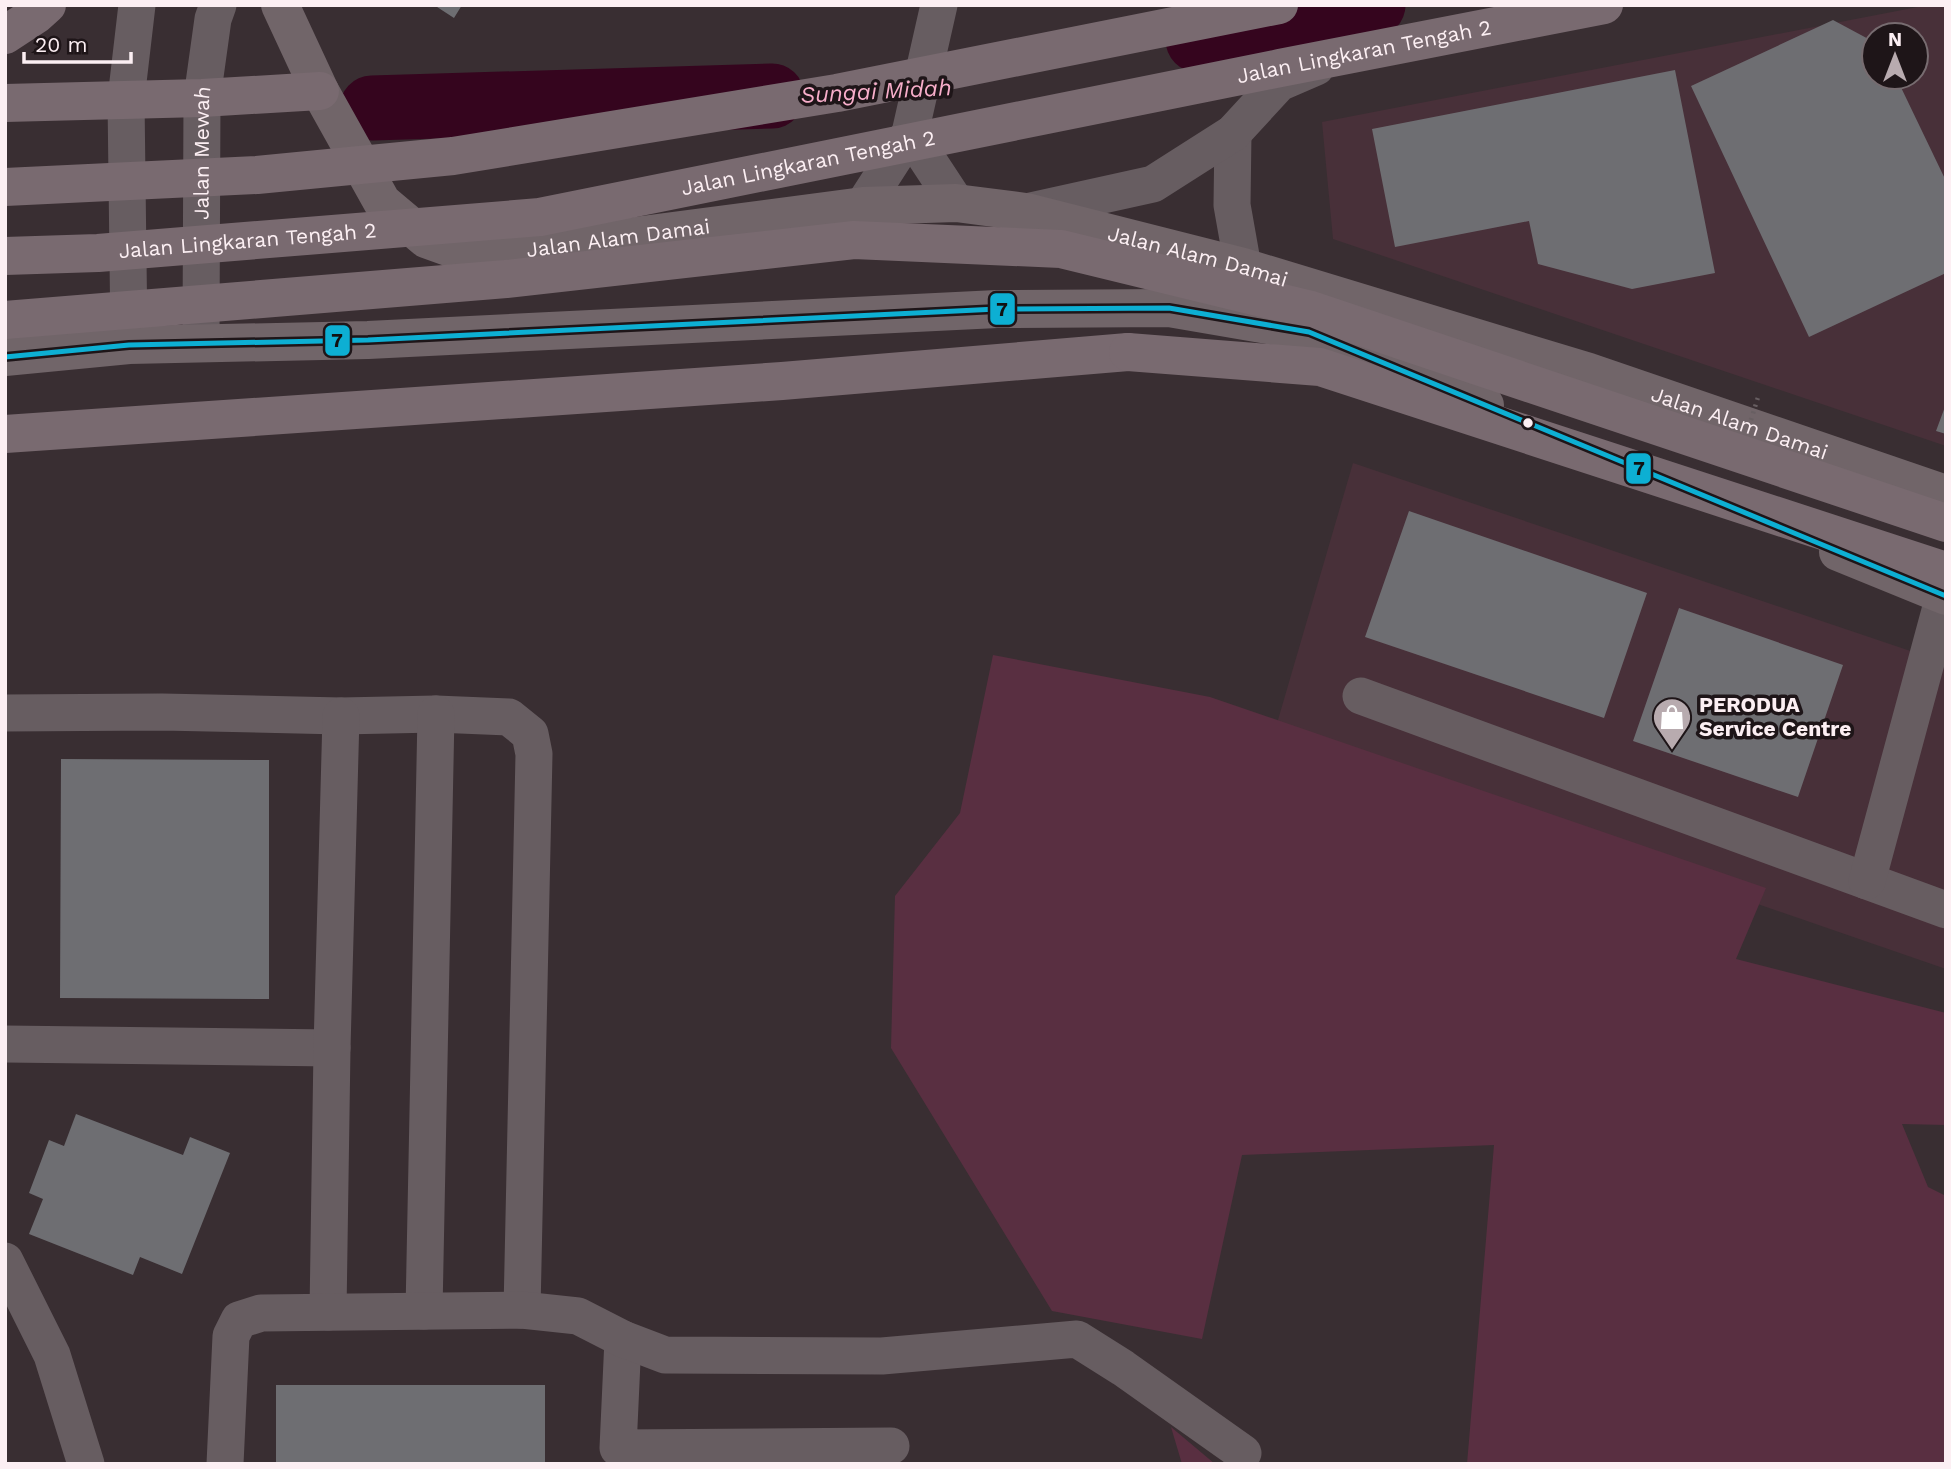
<svg xmlns="http://www.w3.org/2000/svg" width="1951" height="1469" viewBox="0 0 1951 1469" font-family="'Work Sans',sans-serif">
<style>
.built{fill:#483039;fill-rule:evenodd}
.green{fill:#592f41}
.lines{fill:none;stroke-linecap:round;stroke-linejoin:round}
.river{stroke:#35051e;stroke-width:65}
.building{fill:#6e6e72}
.minor{stroke:#675d61;stroke-width:37}
.major{stroke:#716569;stroke-width:38}
.highway{stroke:#796a70;stroke-width:38}
.path-bridge{stroke:#685f62;stroke-width:4.5;stroke-dasharray:2 5;stroke-linecap:butt}
.highway-bridge{stroke:#796a70;stroke-width:38}
.bus-1-casing{stroke:#1e1518;stroke-width:10}
.bus-1{stroke:#0dafd3;stroke-width:5}
.bus-dot{fill:#fceff3;stroke:#1e1518;stroke-width:2.5}
.labels{text-anchor:middle;stroke-width:7;stroke-linejoin:round;paint-order:stroke}
.street-label{font-size:21px;fill:#fceff3;stroke:#1e1518}
.poi-label{font-size:21px;font-weight:bold;fill:#fceff3;stroke:#1e1518;text-anchor:start}
.water-label{font-size:23px;font-style:italic;fill:#f8aeca;stroke:#1e1518}
.line-badge{stroke:#1e1518;stroke-width:2.5}
.pale-badge-label{font-size:19px;text-anchor:middle;font-weight:bold;fill:#111}
</style>
<rect width="100%" height="100%" fill="#392e32"/>
<path class="built" d="M1928 5H1946V446L1333 239 1322 122ZM1874 35H1916V77H1874Z
M1353 463 1946 663V969L1273 737Z"/>
<path class="green" d="M993 655 1210 697 1766 888 1736 959 1946 1013V1125L1902 1124 1928 1187 1946 1196V1464H1467L1494 1145 1242 1155 1202 1339 1052 1311 891 1048 895 896 960 813Z
M1171 1427 1215 1464H1182Z"/>
<g class="lines">
<path class="river" d="M1198 40 1373 5
M372 108 772 96"/>
</g>
<path class="building" d="M434 5H462L454 18Z
M1833 20 1874 42V77H1896L1946 181V273L1809 337 1691 86Z
M1675 70 1715 273 1632 289 1538 264 1529 221 1395 247 1372 129Z
M1946 404V434L1936 431Z
M1409 511 1647 593 1604 718 1365 637Z
M1679 608 1843 665 1798 797 1633 741Z
M61 759 269 760V999L60 998Z
M76 1114 183 1155 190 1137 230 1153 182 1274 140 1257 133 1275 29 1234 43 1199 29 1193 49 1140 64 1146Z
M276 1385H545V1464H276Z"/>
<g class="lines">
<g class="minor">
<path d="M910 133 956 203"/>
<path d="M1233 133 1232 205 1243 267"/>
<path d="M863 206 910 133 939 5"/>
<path d="M1026 212 1153 184 1233 133 1279 83 1316 67"/>
<path id="s1" d="M201 335 202 98 213 19 218 5"/>
<path d="M129 339 126 99 137 5"/>
<path d="M1361 696 1946 910"/>
<path d="M5 713 162 712 341 716 436 714 509 717 530 734 534 754 522 1310"/>
<path d="M1867 881 1944 596"/>
<path d="M5 1044 332 1048"/>
<path d="M5 1261 52 1355 86 1464"/>
<path d="M424 1311 436 714"/>
<path d="M328 1312 332 1048 341 716"/>
<path d="M623 1339 618 1448 891 1446"/>
<path d="M225 1464 231 1336 239 1320 261 1313 522 1310 578 1316 623 1339 665 1355 882 1356 1077 1339 1123 1368 1243 1453"/>
</g>
<g class="major">
<path id="s2" d="M280 5 320 91 382 202 426 239 476 257 863 206 956 203 1026 212 1243 267 1589 372 1946 494"/>
<path d="M5 357 129 345 368 340 997 309 1169 308 1309 332 1485 405"/>
<path d="M1838 552 1946 596"/>
</g>
<path class="highway" d="M5 35 37 14 47 5
M5 103 202 98 320 91
M5 434 782 381 1128 352"/>
<path class="path-bridge" d="M1751 420 1759 394"/>
<g class="highway-bridge">
<path d="M5 187 257 175 453 156 837 93 1279 5"/>
<path id="s3" d="M5 256 98 253 540 217 1280 68 1604 5"/>
<path d="M5 320 506 279 854 240 1061 249 1311 310 1946 523"/>
<path d="M1128 352 1320 367 1946 571"/>
</g>
<g class="bus-1-casing">
<path id="bus-1" d="M5 357 129 345 368 340 997 309 1169 308 1309 332 1946 596"/>
</g>
<use href="#bus-1" class="bus-1"/>
</g>
<defs>
<g id="shop-pin" transform="scale(2.0125)"><path d="M0 17L-7.5 6A9.5 9.5 0 1 1 7.5 6Z" fill="#b8abaf" stroke="#1e1518"/><path d="M-5-2.5h2.3a2.7 3.5 0 0 1 5.4 0H5L5.5 6h-11ZM-1.5-2.5h3a1.5 2.3 0 0 0-3 0Z" fill="#fff"/></g>
</defs>
<g fill-rule="evenodd">
<use href="#shop-pin" x="1672" y="717"/>
</g>
<circle class="bus-dot" cx="1528" cy="423" r="6"/>
<g class="labels">
<g class="street-label">
<text dy="7" stroke="none"><textPath href="#s3" startOffset="1377">Jalan Lingkaran Tengah 2</textPath></text>
<text dy="7" stroke="none"><textPath href="#s1" startOffset="182">Jalan Mewah</textPath></text>
<text dy="7" stroke="none"><textPath href="#s3" startOffset="810">Jalan Lingkaran Tengah 2</textPath></text>
<text dy="7" stroke="none"><textPath href="#s2" startOffset="476">Jalan Alam Damai</textPath></text>
<text dy="7" stroke="none"><textPath href="#s3" startOffset="243">Jalan Lingkaran Tengah 2</textPath></text>
<text dy="7" stroke="none"><textPath href="#s2" startOffset="1064">Jalan Alam Damai</textPath></text>
<text dy="7" stroke="none"><textPath href="#s2" startOffset="1631">Jalan Alam Damai</textPath></text>
</g>
<g class="poi-label">
<text x="1699" y="712">PERODUA<tspan x="1699" dy="24">Service Centre</tspan></text>
</g>
<g class="water-label">
<text transform="translate(876 91) rotate(-3)" y="8">Sungai Midah</text>
</g>
</g>
<g class="line-badge">
<rect x="989" y="292" width="27" height="34" rx="7" fill="#0dafd3"/>
<rect x="324" y="324" width="27" height="33" rx="7" fill="#0dafd3"/>
<rect x="1625" y="452" width="27" height="33" rx="7" fill="#0dafd3"/>
</g>
<g class="pale-badge-label">
<text x="1002" y="316">7</text>
<text x="337" y="347">7</text>
<text x="1639" y="475">7</text>
</g>
<rect width="1951" height="1469" fill="none" stroke="#fceff3" stroke-width="14"/>
<g transform="translate(1895 56)"><circle r="33" fill="#1e1518" stroke="#776c70" stroke-width="2"/>
<path d="M0-5L12 26L0 18L-12 26Z" fill="#b8abaf"/>
<text y="-10" font-size="19" font-weight="bold" text-anchor="middle" fill="#fceff3">N</text>
</g>
<path d="M24 52v10h107v-10" fill="none" stroke="#fceff3" stroke-width="3.5"/>
<text x="35" y="52" font-size="21" fill="#fceff3" stroke="#1e1518" stroke-width="5" paint-order="stroke">20 m</text>
</svg>
